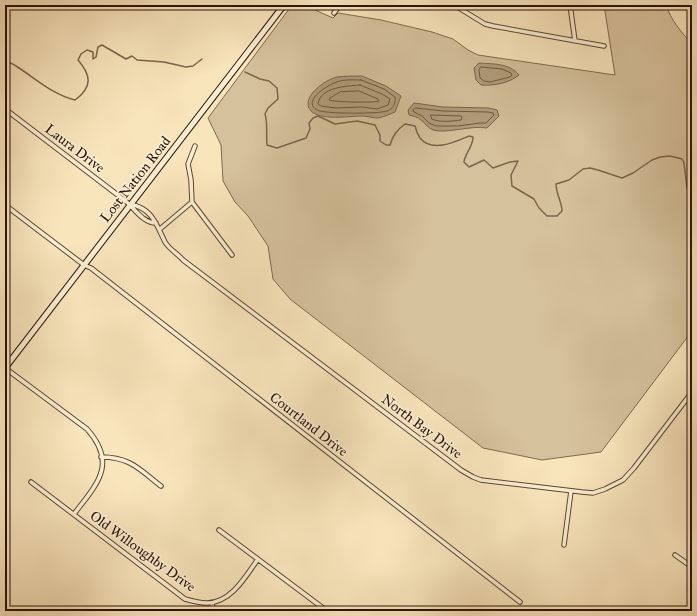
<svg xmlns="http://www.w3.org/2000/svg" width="697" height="616" viewBox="0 0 697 616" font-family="'IM FELL Great Primer',serif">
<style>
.green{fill:#d5c19c;stroke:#7e6a4e}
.water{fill:#b29d7c;stroke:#7b654b}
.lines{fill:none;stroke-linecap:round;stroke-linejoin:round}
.shore{stroke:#6d583e;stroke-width:1}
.stream{stroke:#7b654b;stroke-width:1.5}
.street-casing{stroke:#5c4730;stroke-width:5.5}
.secondary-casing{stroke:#281201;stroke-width:7}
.street{stroke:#fbeed3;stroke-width:3.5}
.secondary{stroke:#fbeed3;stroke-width:5}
.labels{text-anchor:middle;stroke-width:3.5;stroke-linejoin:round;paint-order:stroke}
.street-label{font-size:14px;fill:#281201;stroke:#fbeed3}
</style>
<rect width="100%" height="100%" fill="#f9e5bc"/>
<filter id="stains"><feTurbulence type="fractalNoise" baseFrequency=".005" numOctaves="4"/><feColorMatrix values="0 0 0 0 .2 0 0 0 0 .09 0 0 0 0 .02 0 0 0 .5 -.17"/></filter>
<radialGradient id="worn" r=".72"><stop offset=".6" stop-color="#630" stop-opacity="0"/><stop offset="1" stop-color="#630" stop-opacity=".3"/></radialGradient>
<path class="green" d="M292 5H304L333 18 338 13 381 20 432 32 453 39 468 50 478 55 615 75 604 5H666C671 20 681 32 692 44V331L601 452 542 460 483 448 290 299 273 279 268 246 248 216 235 202 223 181 221 145 208 118Z"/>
<path class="water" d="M479 63C493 64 509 63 519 75 509 83 494 86 481 85L476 80 474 68Z
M362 76 386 86 401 96 395 112C390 114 384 117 378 118 373 118 367 116 362 116 349 116 321 121 311 111 299 98 326 79 337 77 345 76 354 76 362 76Z
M414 103 443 107 489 108 497 110 499 116 487 128C472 125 446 134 433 130 428 128 425 123 421 120 418 117 413 116 409 115L408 110Z"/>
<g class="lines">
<path class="shore" d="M481 67 502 69 511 73 512 75 510 77 490 82 484 81 480 78 479 70Z
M361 80 384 89 395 97C396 103 393 109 387 111 380 114 323 114 317 110 301 101 329 84 337 82 344 79 354 80 361 80Z
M360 85 382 94 390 99 388 105 377 109 362 107 335 108 321 106 318 104C320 87 347 86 360 85Z
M359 91 378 99 379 101C375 103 333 102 329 100L330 98 340 92Z
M416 108 443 111 488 112 493 113 494 115 486 123H480L458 126H436L429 123 422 116 414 112 413 110Z
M431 115 461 116 462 118 461 120C452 121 440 123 432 119Z"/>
<path class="stream" d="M5 28 7 30 5 32
M5 61C9 63 13 63 16 66 35 78 53 95 75 100 93 87 91 75 78 60L81 54 87 50 93 52V59L96 57 98 47 102 45 126 59 132 56 137 60 164 62 186 67 193 66 202 59
M245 72 260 79 269 81 277 88 278 99 268 108 265 114C268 124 266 135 267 145L277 148 306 138 310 129 309 123 313 118 318 116 335 124 357 121 375 125 380 135V141L386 145H390C393 135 397 130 405 124L415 126C416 130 418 135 420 138 432 153 455 142 469 136L473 137C473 147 465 153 464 162L469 167 484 160 493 168 510 162 518 161 511 175 512 186 534 199 539 208 547 216H557L562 211C562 202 556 194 556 184L569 180 583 169 590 168 598 170 622 178 633 173 652 160 660 157 670 156 682 159 684 163 687 188 692 192"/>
<g class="street-casing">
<path id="street" d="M454 5 485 24 493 26 604 46
M570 5 575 41
M690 5 692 8
M334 13 340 5
M5 109 123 199C133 206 142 223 156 223
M195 146 188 164 191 180 192 202 232 255
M130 204C153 209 156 224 165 242 169 249 178 254 183 260L461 470 473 477 481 480 582 492 593 493 605 489 623 480 634 468 692 392
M5 205 84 265 91 268 520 602
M160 229 192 202
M5 368 87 429C118 464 97 484 74 514
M101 457C130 457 139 469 161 486
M31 482 185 599C192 601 200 603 207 603 231 603 246 576 258 559
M219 530 327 611
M564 545 571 491
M675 555 692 567
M212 603 213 611
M5 610 7 611"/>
</g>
<g class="secondary-casing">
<path id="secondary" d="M5 368 284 5"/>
</g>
<use href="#street" class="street"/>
<use href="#secondary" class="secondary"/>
</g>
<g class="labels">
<g class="street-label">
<text transform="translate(75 148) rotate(37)" y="5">Laura Drive</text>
<text transform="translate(135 179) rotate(-52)" y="5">Lost Nation Road</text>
<text transform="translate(309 424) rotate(38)" y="5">Courtland Drive</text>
<text transform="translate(422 426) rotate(37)" y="5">North Bay Drive</text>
<text transform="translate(143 551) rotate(36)" y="5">Old Willoughby Drive</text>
</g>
</g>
<rect width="697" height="616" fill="none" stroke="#f9e5bc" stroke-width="20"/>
<rect x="6" y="6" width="685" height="604" fill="none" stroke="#281201" stroke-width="2"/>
<rect x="10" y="10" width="677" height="596" fill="none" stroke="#281201"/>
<rect width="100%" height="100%" filter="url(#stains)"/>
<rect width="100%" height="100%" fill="url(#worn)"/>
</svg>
